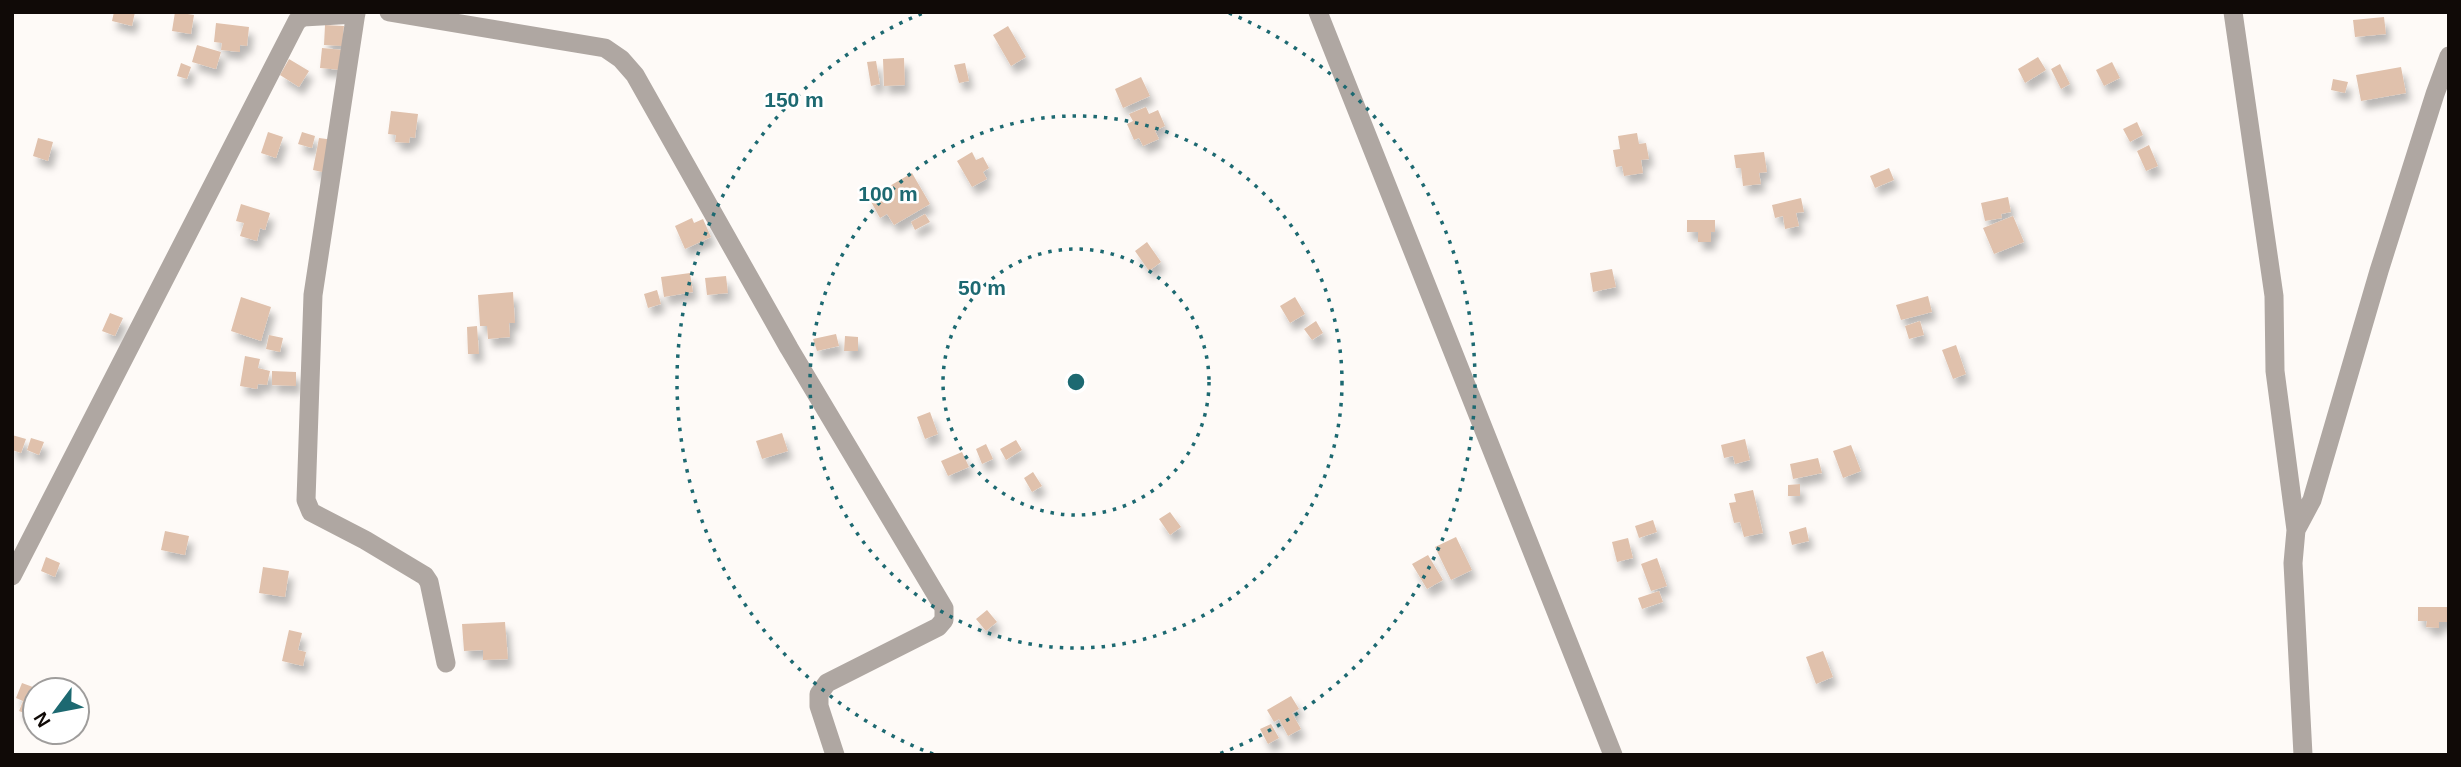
<svg xmlns="http://www.w3.org/2000/svg" width="2461" height="767" viewBox="0 0 2461 767" font-family="Helvetica,sans-serif">
<style>
.building{fill:#e0c1ac;filter:url(#shadow)}
.lines{fill:none;stroke-linecap:round;stroke-linejoin:round}
.street{stroke:#afa7a2;stroke-width:19}
.ring{fill:none;stroke:#1d6971;stroke-width:3.5;stroke-dasharray:3.5 7}
.centre{fill:#1d6971;stroke:#fff;stroke-width:3.5}
.ring-label{font-size:21px;text-anchor:middle;font-weight:bold;fill:#1d6971;stroke:#fff;stroke-width:5;stroke-linejoin:round;paint-order:stroke}
</style>
<defs>
<filter id="shadow"><feDropShadow dx="4.5" dy="8" stdDeviation="3.5" flood-color="#0004"/></filter>
</defs>
<rect width="100%" height="100%" fill="#fefaf7"/>
<path class="building" d="M114 12H135L132 26 112 21Z
M175 12 194 15 191 34 172 31Z
M2384 17 2386 34 2355 37 2353 20Z
M216 23 249 27 247 46 240 45V52L221 50 222 43 214 42Z
M325 25 344 26 342 46 324 45Z
M1008 26 1026 57 1011 66 993 35Z
M197 45 221 52 216 69 192 62Z
M322 48 344 50 342 70 320 68Z
M2038 57 2046 70 2025 83 2018 69Z
M904 58 905 85 884 86 883 59Z
M289 59 309 71 299 87 280 75Z
M876 61 880 84 871 86 867 62Z
M2112 62 2120 78 2104 86 2096 70Z
M181 63 191 67 187 79 177 76Z
M965 63 969 81 959 83 954 65Z
M2060 64 2070 84 2061 89 2051 69Z
M2401 67 2406 93 2361 101 2356 75Z
M1141 77 1150 96 1123 108 1115 89Z
M2333 79 2348 82 2345 93 2331 90Z
M1146 107 1149 114 1158 110 1165 126 1155 131 1159 139 1143 146 1139 138 1134 140 1127 124 1133 121 1129 114Z
M391 111 418 114 415 138 410 137 409 143 395 142 396 135 388 134Z
M2137 122 2143 135 2130 142 2123 129Z
M268 132 283 137 276 158 261 153Z
M302 132 315 136 312 148 298 144Z
M1637 133 1639 144 1646 143 1649 159 1641 160 1643 173 1624 176 1622 166 1616 167 1613 150 1620 149 1618 136Z
M38 138 53 142 48 161 33 156Z
M319 138 334 140 327 173 313 170Z
M2149 145 2158 166 2146 171 2137 151Z
M972 152 976 160 983 157 989 168 983 172 987 179 972 187 957 161Z
M1764 152 1767 172 1759 173 1761 184 1743 186 1741 168H1736L1734 155Z
M1889 168 1894 180 1875 188 1870 176Z
M912 173 930 204 894 225 887 214 880 218 869 198Z
M2008 197 2011 212 2001 214 2002 218 1985 221 1981 203Z
M1801 198 1804 212 1796 213 1799 226 1785 229 1783 216 1775 218 1772 205Z
M241 204 270 213 265 230 260 228 257 241 240 236 244 223 236 221Z
M925 214 930 222 915 230 911 222Z
M2013 216 2024 242 1994 254 1983 228Z
M692 218 694 223 703 219 711 237 685 249 675 226Z
M1687 220H1715V232H1711V242H1698V232H1687Z
M1147 242 1161 262 1149 271 1135 251Z
M1612 269 1616 287 1593 292 1590 273Z
M690 273 693 292 664 297 661 277Z
M726 276 728 293 707 295 705 278Z
M657 290 661 304 648 308 644 294Z
M513 292 515 323H509L510 337 488 339 487 326H480L478 295Z
M1928 296 1932 312 1901 320 1896 305Z
M241 297 271 307 261 341 231 331Z
M1295 297 1305 314 1290 323 1280 306Z
M110 313 123 318 115 336 102 331Z
M1316 321 1323 333 1312 340 1304 329Z
M1920 321 1924 335 1909 339 1905 326Z
M477 326 479 354H468L467 327Z
M836 334 839 346 817 351 813 339Z
M269 335 283 338 280 352 266 349Z
M845 336 858 337V351H844Z
M1956 345 1966 374 1953 379 1942 350Z
M245 356 260 359 258 368 270 371 267 385 258 384 257 389 240 386Z
M272 371 296 372V386L272 385Z
M930 412 938 434 925 439 917 417Z
M782 433 788 451 762 459 756 441Z
M12 435 26 439 21 453 12 450Z
M31 438 44 442 39 455 27 450Z
M1745 439 1750 460 1735 464 1733 456 1724 458 1721 445Z
M1016 440 1022 450 1006 460 1000 449Z
M986 444 993 459 982 464 976 449Z
M1851 445 1861 471 1843 478 1833 451Z
M962 452 969 467 948 476 941 461Z
M1818 458 1822 473 1793 479 1790 464Z
M1033 472 1042 486 1032 492 1024 478Z
M1800 484V496H1788V485Z
M1753 490 1763 533 1744 537 1740 522 1734 523 1729 503 1736 502 1734 494Z
M1170 512 1181 527 1170 535 1159 519Z
M1653 520 1657 532 1639 538 1635 526Z
M1806 527 1809 541 1792 545 1789 532Z
M165 531 189 536 185 555 161 550Z
M1456 537 1472 570 1451 580 1435 547Z
M1628 538 1633 558 1617 562 1612 542Z
M1428 555 1443 580 1427 589 1412 564Z
M46 557 60 563 55 577 41 571Z
M1657 558 1667 586 1651 591 1641 564Z
M263 567 289 571 285 597 259 593Z
M1659 591 1663 602 1642 609 1638 598Z
M2418 607H2448V622H2439V628L2426 627 2427 621H2418Z
M987 610 997 622 986 631 976 619Z
M505 622 508 659 483 660V650L464 651 462 624Z
M289 630 302 633 298 650 306 652 303 666 282 661Z
M1823 651 1833 677 1816 684 1806 657Z
M22 683 41 690H35L34 717 19 711 23 701 16 698Z
M1291 696 1299 709 1292 713 1301 729 1288 736 1279 719 1274 722 1267 710Z
M1271 724 1279 738 1268 744 1260 729Z"/>
<g class="lines">
<path class="street" d="M356 12 313 295 306 500 311 512 365 540 425 576 429 582 446 663
M389 12 605 48 621 59 635 75 789 348 944 608V620L938 627 827 683 819 694V706L835 755
M1318 12 1613 755
M2233 12 2274 296 2275 371 2296 530
M12 576 297 21 303 17 356 14
M2303 755 2293 563 2296 530 2312 500 2379 271 2435 94 2449 56"/>
</g>
<g class="ring">
<circle cx="1076" cy="382" r="133"/>
<circle cx="1076" cy="382" r="266"/>
<path d="M933 754A399 399 0 0 1 923 13M1229 13A399 399 0 0 1 1219 754"/>
</g>
<circle cx="1076" cy="382" r="10" class="centre"/>
<g class="ring-label">
<text x="794" y="107">150 m</text>
<text x="888" y="201">100 m</text>
<text x="982" y="295">50 m</text>
</g>
<rect width="2461" height="767" fill="none" stroke="#100a07" stroke-width="28"/>
<g transform="translate(56 711) rotate(238)"><circle r="33" fill="#ffffff" stroke="#9f9d9c" stroke-width="2"/>
<path d="M0-5L12 26L0 18L-12 26Z" fill="#1d6971"/>
<text y="-10" font-size="19" font-weight="bold" text-anchor="middle" fill="#100a07">N</text>
</g>
</svg>
